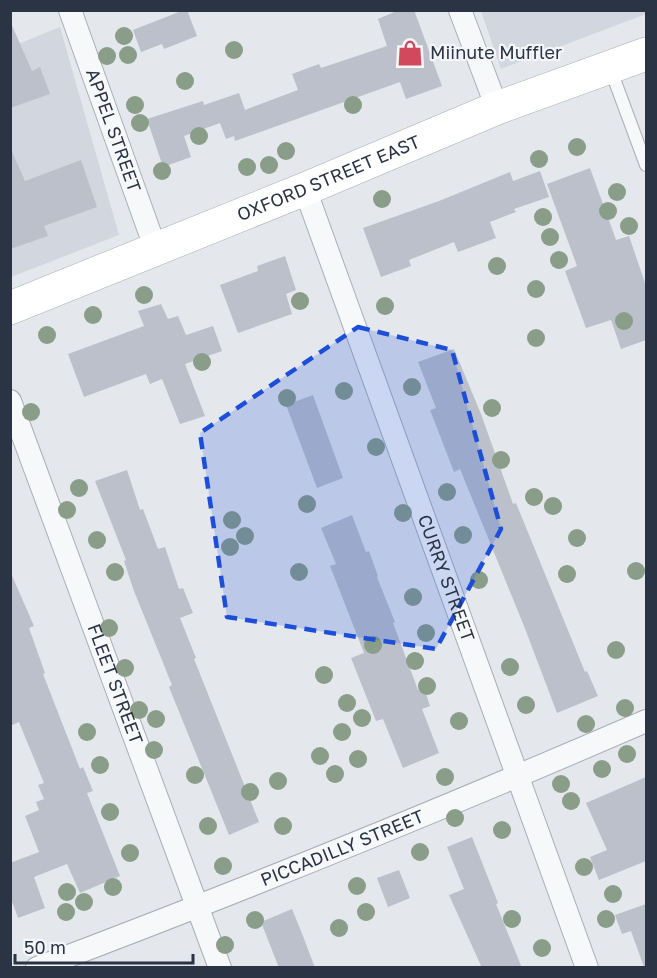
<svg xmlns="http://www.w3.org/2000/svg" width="657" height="978" viewBox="0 0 657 978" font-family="'Golos Text',sans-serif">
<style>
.built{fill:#d2d6de}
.building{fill:#bbc0ca}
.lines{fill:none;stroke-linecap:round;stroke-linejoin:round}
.service-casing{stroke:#a9aeb7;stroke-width:14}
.minor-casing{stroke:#a9aeb7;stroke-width:24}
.secondary-casing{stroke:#a9aeb7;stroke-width:34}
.service{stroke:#f7f8fa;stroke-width:12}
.minor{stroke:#f7f8fa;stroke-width:22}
.secondary{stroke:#fff;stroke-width:33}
.tree{fill:#899d89}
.marked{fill:#1d4ed8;fill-opacity:0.2;stroke:#1d4ed8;stroke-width:4.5;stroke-dasharray:12 8;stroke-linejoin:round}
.labels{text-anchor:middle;stroke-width:4.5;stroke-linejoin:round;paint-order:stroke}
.poi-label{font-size:18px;fill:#2b3445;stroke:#f4f6f9;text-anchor:start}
.street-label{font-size:18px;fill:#2b3445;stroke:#f4f6f9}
</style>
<rect width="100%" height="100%" fill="#e4e7ec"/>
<path class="built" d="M646 10V14L501 69 481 11Z
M60 27 119 235 11 277V47Z"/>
<path class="building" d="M184 10H187L197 36 164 49 162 44 141 52 133 30Z
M399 10H414L442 86 406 99 400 82 235 141 234 136 226 139 220 123 184 136 191 157 163 167 147 119 203 101 204 105 239 93 245 110 298 90 292 74 319 64 321 68 387 46 378 19Z
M10 21 32 71 40 67 50 94 10 108Z
M10 147 25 181 81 160 97 207 44 226 48 236 10 249Z
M590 168 616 240 629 236 646 286V340L621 349 611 320 586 328 565 271 577 266 547 184Z
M540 171 549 197 514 209 516 212 490 222 496 238 458 252 454 242 409 260 411 266 381 277 363 228 439 201 510 172 513 181Z
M285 256 296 290 286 294 292 314 238 333 220 285 258 271 257 266Z
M161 304 168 319 178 316 186 335 213 326 222 351 185 364 205 416 180 424 162 379 150 384 146 374 84 397 68 354 144 326 138 311Z
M454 349 481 414 513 504 516 503 585 672 587 671 598 696 557 713 524 626 460 469 454 472 430 410 436 408 418 362Z
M313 395 343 478 317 488 286 405Z
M127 470 140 510 143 509 158 549 165 547 179 589 183 588 193 613 180 618 196 658 194 659 259 822 229 835 169 687 172 685 134 591 124 561 126 560 95 481Z
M352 515 366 552 369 551 378 576 377 577 395 622 393 623 418 690 424 688 430 706 422 709 439 753 403 768 383 719 376 721 351 658 364 653 330 566 336 564 321 528Z
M10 571 34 626 29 628 45 673 43 674 80 769 83 767 93 791 87 793 120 876 80 893 67 864 34 877 45 908 18 918 10 896V863L39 852 25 816 39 810 36 802 44 799 38 785 44 783 19 722 10 726Z
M646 777V861L599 880 590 857 607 850 586 803Z
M472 837 498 903 496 904 522 968H482L449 895 464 889 447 847Z
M399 870 410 898 388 907 377 878Z
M646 904V967H644L631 931 622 934 615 915Z
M292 909 303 936 315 968H279L261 922Z"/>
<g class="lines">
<g class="service-casing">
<path id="service" d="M610 68 646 165"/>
</g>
<g class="minor-casing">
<g id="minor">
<path id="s1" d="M70 10 156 250"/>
<path d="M460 10 497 108"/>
<path id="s2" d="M305 189 587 968"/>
<path id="s3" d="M10 401 220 968"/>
<path id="s4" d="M37 968C242 891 445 808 646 721"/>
</g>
</g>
<g class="secondary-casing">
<g id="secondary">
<path id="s5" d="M10 308 305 189 497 108 646 54"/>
</g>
</g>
<use href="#service" class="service"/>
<use href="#minor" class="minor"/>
<use href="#secondary" class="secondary"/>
</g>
<g class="tree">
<circle cx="124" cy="36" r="9"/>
<circle cx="234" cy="50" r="9"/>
<circle cx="128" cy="55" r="9"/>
<circle cx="107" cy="56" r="9"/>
<circle cx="185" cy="81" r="9"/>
<circle cx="135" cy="105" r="9"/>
<circle cx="353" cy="105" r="9"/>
<circle cx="140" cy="123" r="9"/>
<circle cx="199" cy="136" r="9"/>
<circle cx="577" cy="147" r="9"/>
<circle cx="286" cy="151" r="9"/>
<circle cx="539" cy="159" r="9"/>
<circle cx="269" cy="165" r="9"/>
<circle cx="247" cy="167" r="9"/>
<circle cx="162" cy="171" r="9"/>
<circle cx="617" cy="192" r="9"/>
<circle cx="382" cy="199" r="9"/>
<circle cx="608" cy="211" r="9"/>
<circle cx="543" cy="217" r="9"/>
<circle cx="629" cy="226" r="9"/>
<circle cx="550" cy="237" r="9"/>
<circle cx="559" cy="260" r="9"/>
<circle cx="497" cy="266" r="9"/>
<circle cx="536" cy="289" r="9"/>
<circle cx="144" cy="295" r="9"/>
<circle cx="300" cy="301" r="9"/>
<circle cx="385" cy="306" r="9"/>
<circle cx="93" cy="315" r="9"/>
<circle cx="624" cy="321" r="9"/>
<circle cx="47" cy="335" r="9"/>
<circle cx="536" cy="338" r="9"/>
<circle cx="202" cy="362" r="9"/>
<circle cx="412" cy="387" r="9"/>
<circle cx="344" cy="391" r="9"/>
<circle cx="287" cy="398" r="9"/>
<circle cx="492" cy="408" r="9"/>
<circle cx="31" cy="412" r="9"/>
<circle cx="376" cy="447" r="9"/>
<circle cx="501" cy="460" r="9"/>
<circle cx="79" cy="488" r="9"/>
<circle cx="447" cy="492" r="9"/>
<circle cx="534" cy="497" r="9"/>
<circle cx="307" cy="504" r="9"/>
<circle cx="553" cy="506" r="9"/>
<circle cx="67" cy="510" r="9"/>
<circle cx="403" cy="513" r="9"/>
<circle cx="232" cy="520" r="9"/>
<circle cx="463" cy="535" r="9"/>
<circle cx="245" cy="536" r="9"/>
<circle cx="577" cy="538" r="9"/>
<circle cx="97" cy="540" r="9"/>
<circle cx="230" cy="547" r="9"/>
<circle cx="636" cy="571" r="9"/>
<circle cx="115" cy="572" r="9"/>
<circle cx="299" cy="572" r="9"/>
<circle cx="567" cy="574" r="9"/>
<circle cx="479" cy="580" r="9"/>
<circle cx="413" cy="597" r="9"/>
<circle cx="109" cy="628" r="9"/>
<circle cx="426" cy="633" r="9"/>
<circle cx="373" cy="645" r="9"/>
<circle cx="616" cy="650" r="9"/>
<circle cx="415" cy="661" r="9"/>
<circle cx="510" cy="667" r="9"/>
<circle cx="125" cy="668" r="9"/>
<circle cx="324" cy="675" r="9"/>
<circle cx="427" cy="686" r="9"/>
<circle cx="347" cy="703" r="9"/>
<circle cx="526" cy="705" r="9"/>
<circle cx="625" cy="708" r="9"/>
<circle cx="139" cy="710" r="9"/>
<circle cx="362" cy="718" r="9"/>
<circle cx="156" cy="719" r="9"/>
<circle cx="459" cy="721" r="9"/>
<circle cx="586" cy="724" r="9"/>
<circle cx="87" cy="732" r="9"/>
<circle cx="342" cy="732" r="9"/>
<circle cx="154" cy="750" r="9"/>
<circle cx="627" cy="754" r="9"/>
<circle cx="320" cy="756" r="9"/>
<circle cx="358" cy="759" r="9"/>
<circle cx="100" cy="765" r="9"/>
<circle cx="602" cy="769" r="9"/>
<circle cx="335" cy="774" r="9"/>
<circle cx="195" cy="775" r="9"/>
<circle cx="445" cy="777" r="9"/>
<circle cx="278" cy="781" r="9"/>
<circle cx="561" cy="784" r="9"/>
<circle cx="250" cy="792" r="9"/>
<circle cx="571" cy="801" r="9"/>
<circle cx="110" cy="812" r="9"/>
<circle cx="455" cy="818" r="9"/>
<circle cx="208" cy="826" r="9"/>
<circle cx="283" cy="826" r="9"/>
<circle cx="502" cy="830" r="9"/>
<circle cx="420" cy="852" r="9"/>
<circle cx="130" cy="853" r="9"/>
<circle cx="223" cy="866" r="9"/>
<circle cx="584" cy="867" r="9"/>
<circle cx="357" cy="886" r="9"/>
<circle cx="113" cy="887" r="9"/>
<circle cx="67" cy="892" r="9"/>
<circle cx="613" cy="894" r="9"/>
<circle cx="84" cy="902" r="9"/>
<circle cx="66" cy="912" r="9"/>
<circle cx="366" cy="912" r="9"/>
<circle cx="512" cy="919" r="9"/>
<circle cx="606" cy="919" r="9"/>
<circle cx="255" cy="920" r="9"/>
<circle cx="339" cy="928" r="9"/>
<circle cx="225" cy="945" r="9"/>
<circle cx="542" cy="948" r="9"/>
</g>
<path class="marked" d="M358 327 452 350 501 529 436 649 227 617 200 433Z"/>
<defs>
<g id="shop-bare" transform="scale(2.07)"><path d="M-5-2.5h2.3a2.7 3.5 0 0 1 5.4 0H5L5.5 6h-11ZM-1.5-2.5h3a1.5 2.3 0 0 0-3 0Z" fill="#d1495b" stroke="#f4f6f9" stroke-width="2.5" paint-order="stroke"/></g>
</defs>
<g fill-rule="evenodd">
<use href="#shop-bare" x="410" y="53"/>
</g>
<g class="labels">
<g class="poi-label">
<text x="430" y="59">Miinute Muffler</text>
</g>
<g class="street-label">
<text dy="6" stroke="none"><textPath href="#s1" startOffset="128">APPEL STREET</textPath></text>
<text dy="6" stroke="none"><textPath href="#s5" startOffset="344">OXFORD STREET EAST</textPath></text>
<text dy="6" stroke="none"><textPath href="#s2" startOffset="414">CURRY STREET</textPath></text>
<text dy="6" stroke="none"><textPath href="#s3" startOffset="302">FLEET STREET</textPath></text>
<text dy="6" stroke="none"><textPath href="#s4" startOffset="328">PICCADILLY STREET</textPath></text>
</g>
</g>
<rect width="657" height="978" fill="none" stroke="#2b3445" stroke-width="24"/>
<path d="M15 954v9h178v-9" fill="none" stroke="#2b3445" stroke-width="3"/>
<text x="24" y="954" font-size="18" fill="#2b3445" stroke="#f4f6f9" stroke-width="4.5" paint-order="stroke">50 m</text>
</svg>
